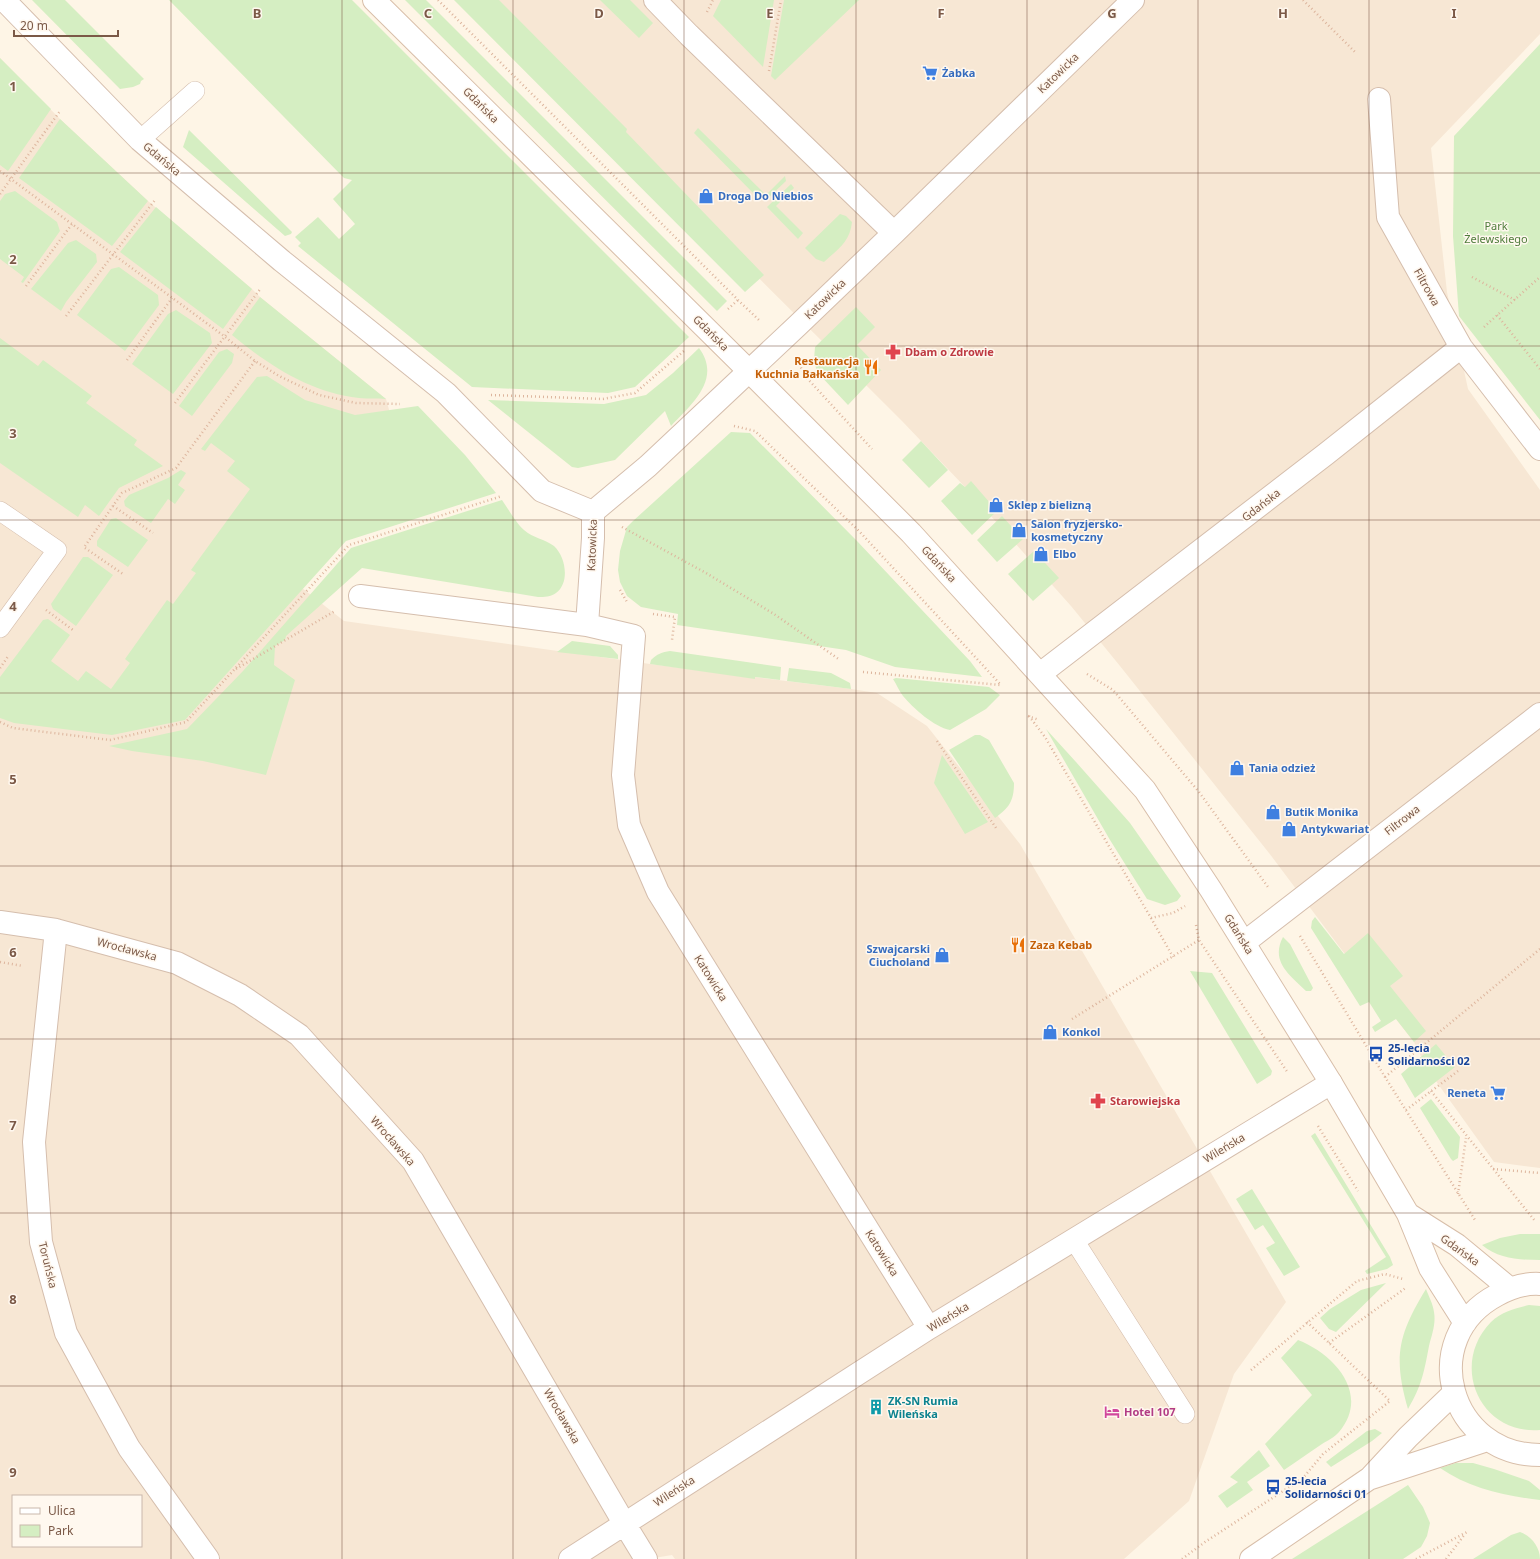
<svg xmlns="http://www.w3.org/2000/svg" width="1540" height="1559" viewBox="0 0 1540 1559" font-family="'Noto Sans',sans-serif">
<style>
.residential{fill:#f7e7d4;fill-rule:evenodd}
.green{fill:#d5eec2}
.lines{fill:none;stroke-linecap:round;stroke-linejoin:round}
.lane-casing{stroke:#d5bead;stroke-width:20}
.street-casing{stroke:#d5bead;stroke-width:24}
.secondary-casing{stroke:#d8bea9;stroke-width:24}
.path{stroke:#ddb59d;stroke-width:2.5;stroke-dasharray:1 3;stroke-linecap:butt}
.lane{stroke:#fff;stroke-width:19}
.street{stroke:#fff;stroke-width:22}
.secondary{stroke:#fff;stroke-width:22}
.grid{fill:none;stroke:#7b5947;stroke-width:1;stroke-opacity:0.55}
.labels{text-anchor:middle;stroke-width:3;stroke-linejoin:round;paint-order:stroke}
.shop-label{font-size:11px;font-weight:bold;fill:#366cbe;stroke:#fff8ef;text-anchor:start}
.street-label{font-size:11px;fill:#7b5947;stroke:#fff8ef}
.park-label{font-size:11px;fill:#4f7c3b;stroke:#fff8ef}
.health-label{font-size:11px;font-weight:bold;fill:#be3a42;stroke:#fff8ef;text-anchor:start}
.food-label{font-size:11px;font-weight:bold;fill:#c56008;stroke:#fff8ef;text-anchor:end}
.transit-label{font-size:11px;font-weight:bold;fill:#164399;stroke:#fff8ef;text-anchor:start}
.culture-label{font-size:11px;font-weight:bold;fill:#0d838f;stroke:#fff8ef;text-anchor:start}
.hotel-label{font-size:11px;font-weight:bold;fill:#b23c85;stroke:#fff8ef;text-anchor:start}
.grid-label{font-size:13px;text-anchor:middle;font-weight:bold;fill:#7b5947;stroke:#fff8ef;stroke-width:3;stroke-linejoin:round;paint-order:stroke}
</style>
<rect width="100%" height="100%" fill="#fef5e6"/>
<path class="residential" d="M480 0H1540V34L1431 148 1447 292 1468 389 1540 490V1168L1494 1162 1428 1070 1414 1042 1341 949 1269 853 1120 666 1071 606 965 487 902 421Z
M0 58 60 119 148 201 252 289 260 297 386 399 391 417 288 577 344 621 650 664 851 689 877 693 927 726 1020 844 1286 1302 1234 1374 1189 1501 1124 1559H675L672 1555 648 1559H0ZM13 1496H141V1546H13Z"/>
<path class="green" d="M32 0H65L144 79 141 81 140 84 133 87 120 89Z
M169 0H352L689 337 635 387 608 393 472 387 298 246 301 243 295 237 318 217 339 239 355 224 333 199 352 180 344 178Z
M405 0H426L727 301 717 311Z
M454 0H499L627 129 626 132 764 275 745 292Z
M600 0H630L653 23 639 38Z
M721 0H774L763 67 713 16Z
M784 0H859L775 80 771 76Z
M1540 44V420L1459 316 1453 236 1454 136Z
M0 58 51 109 8 171 0 165Z
M60 119 148 201 112 246 19 178Z
M698 128 766 195 785 176 786 181 767 199 758 198 694 133Z
M189 130 290 230 292 232 291 234 285 236 183 147Z
M791 184 794 188 776 206 803 233 798 239 767 207Z
M15 191 57 222 60 231 23 283 21 282 24 277 0 259V201L5 194Z
M156 207 252 289 223 329 120 252Z
M840 214 846 216 852 222C850 242 838 249 824 262L816 259 805 248Z
M76 240 96 254 97 262 66 302 61 311 31 289 68 243Z
M119 267 158 295 159 305 125 351 77 315 111 269Z
M260 297 386 399C377 398 368 399 359 398 311 393 268 365 232 335Z
M856 307 875 327 857 345 881 370 848 405 817 372 814 360 815 347Z
M176 310 210 333 212 343 173 394 132 364 168 314Z
M0 338 38 366 43 360 92 396 86 403 137 440 134 445 163 466 119 488 99 516 85 505 78 517 0 463Z
M699 348C722 379 692 404 671 426L665 411 615 460 578 468 572 467 488 400 604 404 646 395 673 373Z
M227 349 234 354 232 363 192 416 179 406 219 352Z
M267 376 305 400 355 415 418 406 465 455 496 493 346 541 185 720 112 735 14 723 0 718V677L43 620 48 619 70 635 51 661 78 681 86 671 111 689 130 663 125 659 167 600 173 604 196 573 191 570 250 489 227 471 235 461 211 443 205 451 201 449 257 377Z
M731 432 750 433 857 541 970 661 982 677 895 667 846 650 677 625 678 614 641 607 627 596 620 582 618 570 620 551 627 527 633 521Z
M921 441 948 470 929 488 902 460Z
M181 470 186 473 178 485 185 490 175 504 168 499 151 523 125 506 124 501 129 495 168 478Z
M971 481 997 511 972 535 941 501 960 483 965 487Z
M502 500C509 510 516 523 524 530 533 538 545 539 554 546 566 557 570 583 556 593 551 597 544 597 538 597L362 568 286 636 285 640 275 646 274 665 295 680 266 775 203 761 132 751 109 746 187 729 243 671 351 548Z
M1002 516 1023 539 997 562 977 540Z
M116 518 148 540 128 567 97 546V541L111 519Z
M1034 551 1059 578 1033 601 1008 574Z
M83 557H88L113 575 76 626 53 609 51 604Z
M572 641 610 646 618 655V659L557 652Z
M670 651 781 667 780 680 755 677V679L650 664 651 660C657 654 662 652 670 651Z
M789 668 831 673 850 683 851 689 787 681Z
M896 678 989 687 1000 695 986 709 950 730C934 727 913 708 903 696 899 691 897 685 893 679Z
M1046 729 1076 762 1130 823 1181 896 1177 901 1165 905 1147 899 1110 840Z
M975 735H980L989 740 1014 783C1014 801 1009 808 995 818L949 750Z
M942 755 988 822 965 834 934 783Z
M1315 917 1344 954 1368 933 1403 976 1390 986 1426 1031 1414 1042 1396 1019 1375 1032 1372 1027 1381 1021 1369 1002 1360 1006 1311 928 1312 921Z
M1283 937 1290 944 1311 984 1313 988 1311 991H1306C1290 975 1270 962 1283 937Z
M1190 971 1212 973 1272 1071 1271 1075 1257 1084Z
M1436 1044 1455 1067 1415 1098 1401 1074Z
M1431 1099 1460 1137 1458 1158 1453 1161 1451 1159 1420 1108Z
M1315 1133 1390 1257 1393 1265 1387 1269 1367 1274 1365 1271 1386 1257 1311 1136Z
M1252 1189 1300 1267 1284 1276 1266 1248 1275 1243 1263 1225 1255 1230 1236 1199Z
M1520 1234H1540V1260C1519 1260 1499 1259 1482 1245L1500 1238Z
M1386 1283 1336 1332 1329 1329 1320 1318 1330 1309 1361 1290Z
M1426 1289C1429 1297 1433 1304 1434 1312 1436 1324 1432 1334 1429 1346 1424 1372 1422 1385 1408 1409 1393 1357 1398 1335 1426 1289Z
M1529 1305 1540 1306V1430C1480 1435 1449 1365 1491 1322 1501 1312 1516 1308 1529 1305Z
M1298 1340C1334 1354 1371 1394 1339 1432 1335 1437 1327 1441 1322 1444 1309 1453 1297 1461 1284 1470L1265 1444 1312 1395 1281 1358Z
M1375 1429 1382 1433 1372 1441 1331 1467 1326 1462 1367 1431Z
M1259 1450 1270 1466 1247 1482 1253 1490 1227 1508 1218 1496 1238 1482 1230 1477Z
M1456 1463H1473L1494 1469 1529 1481 1540 1490V1500C1505 1496 1469 1488 1440 1468Z
M1408 1485 1423 1507 1430 1523 1427 1536 1421 1547 1403 1559H1292Z
M1520 1532C1531 1536 1540 1547 1540 1559H1473L1511 1535Z"/>
<g class="lines">
<g class="lane-casing">
<path id="lane" d="M140 140 195 91
M0 511 57 550 0 628
M1074 1240 1185 1414"/>
</g>
<g class="street-casing">
<path id="street" d="M4 0 140 140 282 261 446 393 542 491 593 512
M655 0 689 35 894 233
M1379 99 1388 217 1461 347 1540 449
M360 596 587 625 634 636 623 775 629 825 658 892 929 1328
M587 625 593 538V512L648 466 797 326 894 233 1133 0
M1040 674 1326 454 1461 347
M0 922 56 930 177 963 240 995 299 1035 413 1161 624 1523 646 1559
M56 930 34 1142 41 1242 66 1333 129 1448 208 1559
M1245 942 1540 714
M570 1559 929 1328 1331 1083"/>
</g>
<g class="secondary-casing">
<path id="secondary" d="M374 0 749 371 911 533 1145 790 1211 890 1331 1083 1408 1214 1430 1268 1465 1323
M1408 1214 1457 1245 1509 1288
M1540 1284C1525 1283 1510 1288 1497 1295 1416 1338 1449 1455 1540 1455
M1371 1478 1487 1440
M1251 1559 1370 1478 1408 1437 1454 1393"/>
</g>
<path class="path" d="M438 0 738 300 759 320
M1303 0 1356 53
M707 12 713 0
M769 71 781 0
M0 171 224 336 255 361 279 376 319 395 356 403 400 404
M0 194 60 111
M1472 277 1515 300
M26 286 72 224
M728 309 738 300
M1497 315 1540 369
M66 316 155 200
M1484 327 1540 277
M127 360 172 298
M799 364 806 377 872 449
M491 395 603 399 635 393 685 350
M175 403 261 288
M734 426 755 431 859 531 1001 685
M113 506 153 533
M622 527 706 573 774 614 840 660
M85 546 122 493 176 468 255 361
M85 548 123 574
M620 590 627 602
M46 610 73 630
M653 614 675 617 672 640
M0 668 9 655
M236 669 335 611
M863 672 1000 685
M1087 674 1113 690 1199 792 1268 887
M1028 716 1039 720
M1029 716 1045 737 1151 918 1173 913 1185 906
M0 722 13 728 110 740 186 722 349 545 502 496
M937 741 996 828
M1151 918 1173 957
M1196 925 1199 940 1288 1073
M1300 936 1385 1077 1475 1220
M0 962 23 966
M1072 1019 1199 940
M1385 1077 1540 949
M1431 1091 1535 1221
M1406 1110 1458 1071
M1318 1126 1358 1191
M1493 1169 1540 1173
M1458 1194 1466 1138
M1329 1343 1407 1287
M1251 1370 1357 1281 1385 1274 1403 1279
M1182 1559 1205 1542 1303 1478 1323 1454 1390 1401 1307 1322
M1416 1559 1467 1532
M1446 1559 1465 1534"/>
<use href="#lane" class="lane"/>
<use href="#street" class="street"/>
<use href="#secondary" class="secondary"/>
</g>
<path class="grid" d="M171 0V1559M342 0V1559M513 0V1559M684 0V1559M856 0V1559M1027 0V1559M1198 0V1559M1369 0V1559M0 173H1540M0 346H1540M0 520H1540M0 693H1540M0 866H1540M0 1039H1540M0 1213H1540M0 1386H1540"/>
<defs>
<g id="supermarket-bare" transform="scale(1.2)"><path d="M-6-5.5h2.5l.6 2H6L4.5 2H-2.5L-4.4-4H-6ZM-1.5 3.2a1.3 1.3 0 1 0 .1 0ZM3 3.2a1.3 1.3 0 1 0 .1 0Z" fill="#3f7fe0" stroke="#fff8ef" stroke-width="2.5" paint-order="stroke"/></g>
<g id="shop-bare" transform="scale(1.2)"><path d="M-5-2.5h2.3a2.7 3.5 0 0 1 5.4 0H5L5.5 6h-11ZM-1.5-2.5h3a1.5 2.3 0 0 0-3 0Z" fill="#3f7fe0" stroke="#fff8ef" stroke-width="2.5" paint-order="stroke"/></g>
<g id="pharmacy-bare" transform="scale(1.2)"><path d="M-2-6h4v4h4v4h-4v4h-4v-4h-4v-4h4Z" fill="#e0444e" stroke="#fff8ef" stroke-width="2.5" paint-order="stroke"/></g>
<g id="restaurant-bare" transform="scale(1.2)"><path d="M-5-6h1v4h1v-4h1v4h1v-4h1v5L-1.5 .5V6h-2V.5L-5-1ZM5-6V6H3V1.5H1.5Q1.5-4 5-6Z" fill="#e8710a" stroke="#fff8ef" stroke-width="2.5" paint-order="stroke"/></g>
<g id="bus-bare" transform="scale(1.2)"><path d="M-5-6H5V4H4V6H2V4H-2V6H-4V4H-5ZM-3.5-4V0h7V-4ZM-3.5 1.2v1.5H-2V1.2ZM2 1.2v1.5H3.5V1.2Z" fill="#1a4fb4" stroke="#fff8ef" stroke-width="2.5" paint-order="stroke"/></g>
<g id="building-bare" transform="scale(1.2)"><path d="M-4-6H4V6H1V3H-1V6H-4ZM-2.5-4.3h1.7v1.8h-1.7ZM.8-4.3h1.7v1.8H.8ZM-2.5-1h1.7V.8h-1.7ZM.8-1h1.7V.8H.8Z" fill="#0f9aa8" stroke="#fff8ef" stroke-width="2.5" paint-order="stroke"/></g>
<g id="hotel-bare" transform="scale(1.2)"><path d="M-6-4.5h1.5V1H6V5H4.5V3h-9V5H-6ZM-4 0a1.8 1.8 0 1 1 3.6 0ZM.5 0V-2.5h3Q6-2.5 6 0Z" fill="#d1479c" stroke="#fff8ef" stroke-width="2.5" paint-order="stroke"/></g>
</defs>
<g fill-rule="evenodd">
<use href="#supermarket-bare" x="930" y="73"/>
<use href="#shop-bare" x="706" y="196"/>
<use href="#pharmacy-bare" x="893" y="352"/>
<use href="#restaurant-bare" x="871" y="367"/>
<use href="#shop-bare" x="996" y="505"/>
<use href="#shop-bare" x="1019" y="530"/>
<use href="#shop-bare" x="1041" y="554"/>
<use href="#shop-bare" x="1237" y="768"/>
<use href="#shop-bare" x="1273" y="812"/>
<use href="#shop-bare" x="1289" y="829"/>
<use href="#restaurant-bare" x="1018" y="945"/>
<use href="#shop-bare" x="942" y="955"/>
<use href="#shop-bare" x="1050" y="1032"/>
<use href="#bus-bare" x="1376" y="1054"/>
<use href="#supermarket-bare" x="1498" y="1093"/>
<use href="#pharmacy-bare" x="1098" y="1101"/>
<use href="#building-bare" x="876" y="1407"/>
<use href="#hotel-bare" x="1112" y="1412"/>
<use href="#bus-bare" x="1273" y="1487"/>
</g>
<g class="labels">
<g class="shop-label">
<text x="942" y="77">Żabka</text>
<text x="718" y="200">Droga Do Niebios</text>
<text x="1008" y="509">Sklep z bielizną</text>
<text x="1031" y="528">Salon fryzjersko-<tspan x="1031" dy="13">kosmetyczny</tspan></text>
<text x="1053" y="558">Elbo</text>
<text x="1249" y="772">Tania odzież</text>
<text x="1285" y="816">Butik Monika</text>
<text x="1301" y="833">Antykwariat</text>
<text x="930" y="953" text-anchor="end">Szwajcarski<tspan x="930" dy="13">Ciucholand</tspan></text>
<text x="1062" y="1036">Konkol</text>
<text x="1486" y="1097" text-anchor="end">Reneta</text>
</g>
<g class="street-label">
<text transform="translate(1058 73) rotate(-44)" y="4">Katowicka</text>
<text transform="translate(481 105) rotate(45)" y="4">Gdańska</text>
<text transform="translate(162 159) rotate(40)" y="4">Gdańska</text>
<text transform="translate(1427 287) rotate(61)" y="4">Filtrowa</text>
<text transform="translate(825 299) rotate(-44)" y="4">Katowicka</text>
<text transform="translate(711 333) rotate(45)" y="4">Gdańska</text>
<text transform="translate(1261 505) rotate(-38)" y="4">Gdańska</text>
<text transform="translate(592 545) rotate(-88)" y="4">Katowicka</text>
<text transform="translate(939 564) rotate(47)" y="4">Gdańska</text>
<text transform="translate(1402 820) rotate(-38)" y="4">Filtrowa</text>
<text transform="translate(1239 934) rotate(58)" y="4">Gdańska</text>
<text transform="translate(127 949) rotate(15)" y="4">Wrocławska</text>
<text transform="translate(711 978) rotate(58)" y="4">Katowicka</text>
<text transform="translate(393 1141) rotate(49)" y="4">Wrocławska</text>
<text transform="translate(1224 1148) rotate(-31)" y="4">Wileńska</text>
<text transform="translate(1460 1250) rotate(36)" y="4">Gdańska</text>
<text transform="translate(882 1253) rotate(58)" y="4">Katowicka</text>
<text transform="translate(48 1265) rotate(76)" y="4">Toruńska</text>
<text transform="translate(948 1317) rotate(-31)" y="4">Wileńska</text>
<text transform="translate(562 1416) rotate(60)" y="4">Wrocławska</text>
<text transform="translate(674 1491) rotate(-33)" y="4">Wileńska</text>
</g>
<g class="park-label">
<text x="1496" y="230">Park<tspan x="1496" dy="13">Żelewskiego</tspan></text>
</g>
<g class="health-label">
<text x="905" y="356">Dbam o Zdrowie</text>
<text x="1110" y="1105">Starowiejska</text>
</g>
<g class="food-label">
<text x="859" y="365">Restauracja<tspan x="859" dy="13">Kuchnia Bałkańska</tspan></text>
<text x="1030" y="949" text-anchor="start">Zaza Kebab</text>
</g>
<g class="transit-label">
<text x="1388" y="1052">25-lecia<tspan x="1388" dy="13">Solidarności 02</tspan></text>
<text x="1285" y="1485">25-lecia<tspan x="1285" dy="13">Solidarności 01</tspan></text>
</g>
<g class="culture-label">
<text x="888" y="1405">ZK-SN Rumia<tspan x="888" dy="13">Wileńska</tspan></text>
</g>
<g class="hotel-label">
<text x="1124" y="1416">Hotel 107</text>
</g>
</g>
<g class="grid-label">
<text x="257" y="18">B</text>
<text x="428" y="18">C</text>
<text x="599" y="18">D</text>
<text x="770" y="18">E</text>
<text x="941" y="18">F</text>
<text x="1112" y="18">G</text>
<text x="1283" y="18">H</text>
<text x="1454" y="18">I</text>
<text x="13" y="91">1</text>
<text x="13" y="264">2</text>
<text x="13" y="438">3</text>
<text x="13" y="611">4</text>
<text x="13" y="784">5</text>
<text x="13" y="957">6</text>
<text x="13" y="1130">7</text>
<text x="13" y="1304">8</text>
<text x="13" y="1477">9</text>
</g>
<rect x="12" y="1495" width="130" height="52" fill="#fff8ef" stroke="#cab8ac"/>
<rect x="20" y="1508" width="20" height="6" fill="#ffffff" stroke="#cab8ac"/>
<text x="48" y="1515" font-size="12" fill="#7b5947">Ulica</text>
<rect x="20" y="1525" width="20" height="12" fill="#d5eec2" stroke="#cab8ac"/>
<text x="48" y="1535" font-size="12" fill="#7b5947">Park</text>
<path d="M14 30v6h104v-6" fill="none" stroke="#7b5947" stroke-width="2"/>
<text x="20" y="30" font-size="12" fill="#7b5947" stroke="#fff8ef" stroke-width="3" paint-order="stroke">20 m</text>
</svg>
